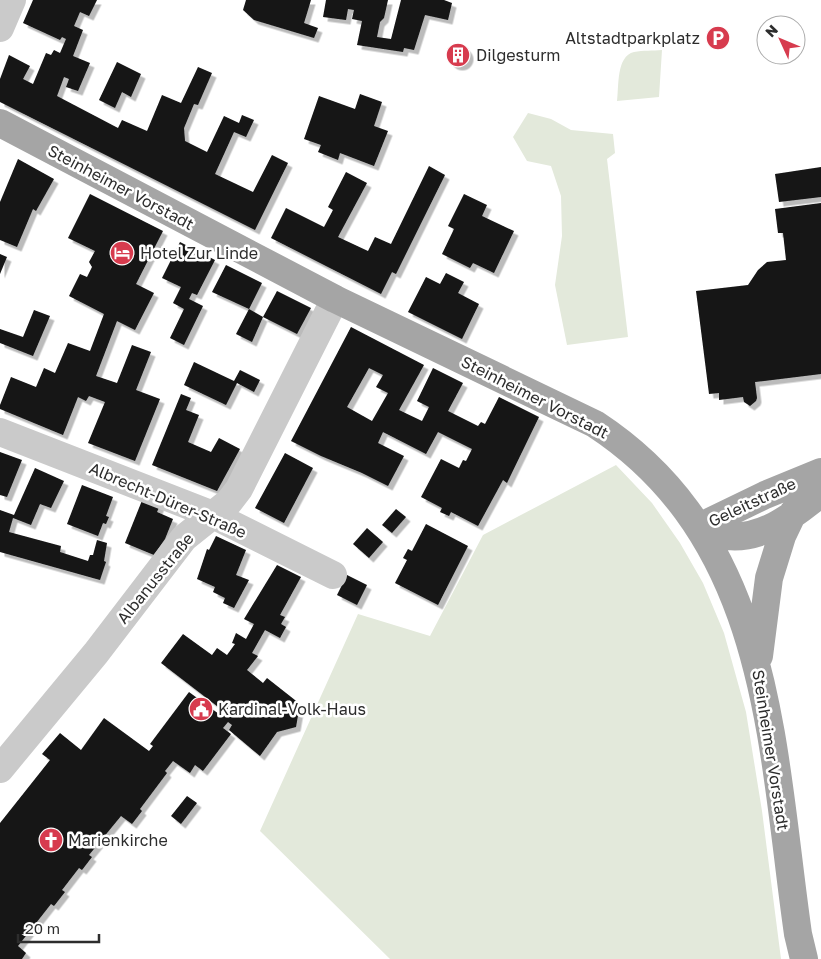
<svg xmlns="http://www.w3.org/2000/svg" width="821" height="959" viewBox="0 0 821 959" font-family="'Golos Text',sans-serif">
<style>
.green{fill:#e3e9db}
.building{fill:#141414;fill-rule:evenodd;filter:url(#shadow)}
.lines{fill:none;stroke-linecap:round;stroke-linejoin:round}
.minor{stroke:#cacaca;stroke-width:28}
.major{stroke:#a5a5a5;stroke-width:28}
.labels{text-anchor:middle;stroke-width:5;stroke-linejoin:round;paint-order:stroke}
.poi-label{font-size:16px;fill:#2d2d2d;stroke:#fff;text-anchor:start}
.street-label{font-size:16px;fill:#2d2d2d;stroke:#fff}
</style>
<defs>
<filter id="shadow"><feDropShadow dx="4.5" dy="4.5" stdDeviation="0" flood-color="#0004"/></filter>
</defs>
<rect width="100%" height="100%" fill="#fff"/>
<path class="green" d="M662 50 659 97 617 101C619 87 616 56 634 52 643 50 653 51 662 50Z
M528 113 551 119 571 130 613 134 615 153 607 159 628 337 567 345 555 285 562 236 561 196 551 166 527 161 513 137Z
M616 465 652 503 680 543 703 583 724 633 746 712 762 811 781 959H390L260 831 358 614 430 636 483 535Z"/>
<path class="building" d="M33 0H97L89 16 80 12 74 26 83 30 73 56 90 63 78 91 66 87 69 79 64 77 57 96 118 128 122 120 147 131 162 95 181 103 198 67 212 73 198 105 194 104 184 128 185 141 207 152 224 116 239 123 242 115 254 120 246 137 234 132 215 174 253 192 272 155 288 163 255 230 0 102V79L9 55 30 66 23 79 33 84 46 53 51 55 54 50 60 53 66 39 62 37 60 40 23 23Z
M246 0H311L304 23 318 28 314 38 254 20 243 10Z
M326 0H388L384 18 380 22 377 37 391 39 401 0H444L452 3 448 20 425 15 414 50 404 48 403 52 357 45 362 21 352 19 354 10 348 9 346 20 323 17Z
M447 55a11 11 0 1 1 22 0a11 11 0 1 1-22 0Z
M117 62 141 74 131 97 122 92 115 108 99 100Z
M360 94 382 102 374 126 388 131 374 166 340 153 338 160 318 152 321 145 304 139 319 96 355 109Z
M18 159 54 179 36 211 33 209 17 247 0 240V202Z
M429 166 445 175 396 274 392 272 381 294 271 238 286 208 324 227 333 210 328 207 346 172 367 183 338 237 368 251 375 237 391 244Z
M821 167V197L779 202 775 174Z
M90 194 163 231 136 284 154 293 135 330 117 321 96 376 117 383 132 345 151 352 136 390 160 399 135 461 88 443 105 402 89 396 86 401 78 397 63 435 0 409V405L11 377 36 387 44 368 55 373 68 343 90 351 104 314 69 296 80 274 87 277 92 267 89 262 95 251 68 238Z
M464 194 487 205 482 216 514 231 494 273 473 263 470 268 442 254 454 229 448 226Z
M821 203V374L755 382 757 398 756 401 750 406 744 402 743 397 719 400V393L709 394 696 291 748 285 758 270 767 262 786 260 783 233H778L775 209Z
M180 242 215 260 197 295 192 293 189 299 203 306 184 345 170 338 184 309 173 303 181 287 162 278Z
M0 254 7 257 0 274Z
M226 265 262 283 249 309 263 317 277 291 311 308 297 334 263 317 252 342 236 334 249 309 212 292Z
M446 273 464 282 458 293 479 304 462 339 408 312 426 277 440 284Z
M34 310 50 316 33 356 0 343V329L23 337Z
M351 327 424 365 399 410 422 421 429 407 417 401 433 368 463 383 448 411 478 426 481 422 485 424 499 397 539 417 507 483 503 480 478 526 451 512 449 516 440 512 442 508 421 497 441 459 459 468 463 460 466 461 472 449 438 432 426 454 383 432 378 443 404 456 388 486 362 473 321 456 291 441ZM369 368 383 375 376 387 388 393 372 421 347 407Z
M194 362 234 381 240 370 260 380 254 392 237 383 226 405 184 385Z
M181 394 191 398 186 410 199 415 188 442 211 452 219 438 240 449 217 491 152 465Z
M0 452 22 460 7 497 0 495Z
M285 453 313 468 284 523 255 508Z
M35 468 64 481 51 508 40 504 31 525 13 518 9 532 61 546 60 552 88 561 90 555H93L97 540 107 543 104 561 106 562 100 580 0 552V510L14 515Z
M82 485 113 497 106 516 109 517 106 524 103 523 98 536 67 524Z
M143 498 160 505 157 512 173 519 165 539 154 555 125 543Z
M396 509 406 517 392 533 382 525Z
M426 524 468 546 438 605 395 583 407 560 403 558 408 549 412 551Z
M367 528 383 542 369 558 353 544Z
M216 536 246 550 236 575 249 580 234 608 223 603 225 598 213 592 215 587 197 579 207 549 209 550Z
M277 565 301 577 280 615 285 617 281 624 286 627 280 638 265 630 252 653 258 656 247 670 263 683 267 678 300 704 296 727 277 732 260 756 229 730 232 725 228 722 223 728 231 734 203 771 195 765 190 773 173 761 165 771 167 773 140 809 142 811 132 824 121 816 89 855 92 857 82 870 79 868 62 890 65 892 54 906 51 904 18 946 26 953 22 959H0V823L50 760 42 754 60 733 81 750 104 718 149 751 153 746 150 744 189 692 223 717 226 713 161 663 183 634 212 655 217 648 227 655 235 644 232 643 236 633 246 639 254 624 244 619Z
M347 575 367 585 357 605 337 595Z
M187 796 197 803 181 824 171 816Z"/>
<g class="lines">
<path class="minor" d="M0 28 12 0
M0 432 213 515 333 575
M0 769 96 653 184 538 229 502 239 489 335 299"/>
<path class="major" d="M0 123 335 299 595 424C772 540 771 746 798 934L804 959
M699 527C706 530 713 534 721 535 759 543 793 516 821 493
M699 527 765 495 821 472
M759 656 769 578 782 536 793 513"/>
</g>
<defs>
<g id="parking-disc" transform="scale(1.25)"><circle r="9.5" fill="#d73b4e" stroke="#fff"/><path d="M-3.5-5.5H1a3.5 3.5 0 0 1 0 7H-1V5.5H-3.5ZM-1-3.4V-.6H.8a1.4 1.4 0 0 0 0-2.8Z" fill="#fff"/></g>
<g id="building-disc" transform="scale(1.25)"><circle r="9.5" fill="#d73b4e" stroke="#fff"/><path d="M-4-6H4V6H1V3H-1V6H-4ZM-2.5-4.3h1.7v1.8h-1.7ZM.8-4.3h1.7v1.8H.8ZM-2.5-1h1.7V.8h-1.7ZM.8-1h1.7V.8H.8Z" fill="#fff"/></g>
<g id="hotel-disc" transform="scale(1.25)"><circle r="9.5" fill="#d73b4e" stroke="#fff"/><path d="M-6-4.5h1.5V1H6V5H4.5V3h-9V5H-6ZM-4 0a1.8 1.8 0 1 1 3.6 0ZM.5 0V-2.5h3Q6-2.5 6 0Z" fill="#fff"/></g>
<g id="civic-disc" transform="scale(1.25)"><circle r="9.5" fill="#d73b4e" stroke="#fff"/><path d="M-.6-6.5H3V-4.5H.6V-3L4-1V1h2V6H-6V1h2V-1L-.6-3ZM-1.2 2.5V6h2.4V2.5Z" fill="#fff"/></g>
<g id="church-disc" transform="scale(1.25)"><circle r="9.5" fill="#d73b4e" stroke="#fff"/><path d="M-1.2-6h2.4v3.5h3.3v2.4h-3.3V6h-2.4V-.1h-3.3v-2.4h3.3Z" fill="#fff"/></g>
</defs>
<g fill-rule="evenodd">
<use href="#parking-disc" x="718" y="38"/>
<use href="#building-disc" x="458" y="55"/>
<use href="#hotel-disc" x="122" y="253"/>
<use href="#civic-disc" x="201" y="709"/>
<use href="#church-disc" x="51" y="840"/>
</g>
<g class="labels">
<g class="poi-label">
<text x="700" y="44" text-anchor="end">Altstadtparkplatz</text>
<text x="476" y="61">Dilgesturm</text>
<text x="140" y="259">Hotel Zur Linde</text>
<text x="218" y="715">Kardinal-Volk-Haus</text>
<text x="68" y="846">Marienkirche</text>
</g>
<g class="street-label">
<text transform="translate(121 187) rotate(28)" y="6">Steinheimer Vorstadt</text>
<text transform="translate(535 397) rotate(27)" y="6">Steinheimer Vorstadt</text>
<text transform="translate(168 500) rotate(23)" y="6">Albrecht-Dürer-Straße</text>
<text transform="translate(752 502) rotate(-25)" y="6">Geleitstraße</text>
<text transform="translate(155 578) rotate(-51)" y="6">Albanusstraße</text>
<text transform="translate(771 750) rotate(81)" y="6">Steinheimer Vorstadt</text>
</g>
</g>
<g transform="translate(781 40) rotate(314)"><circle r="24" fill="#ffffff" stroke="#ababab"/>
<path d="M0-4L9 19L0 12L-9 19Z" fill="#d73b4e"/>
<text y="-8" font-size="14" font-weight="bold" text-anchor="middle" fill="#2d2d2d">N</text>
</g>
<path d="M18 934v8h81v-8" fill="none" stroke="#2d2d2d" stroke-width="2.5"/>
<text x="25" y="934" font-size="15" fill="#2d2d2d" stroke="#ffffff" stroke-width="4" paint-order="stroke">20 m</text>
</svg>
